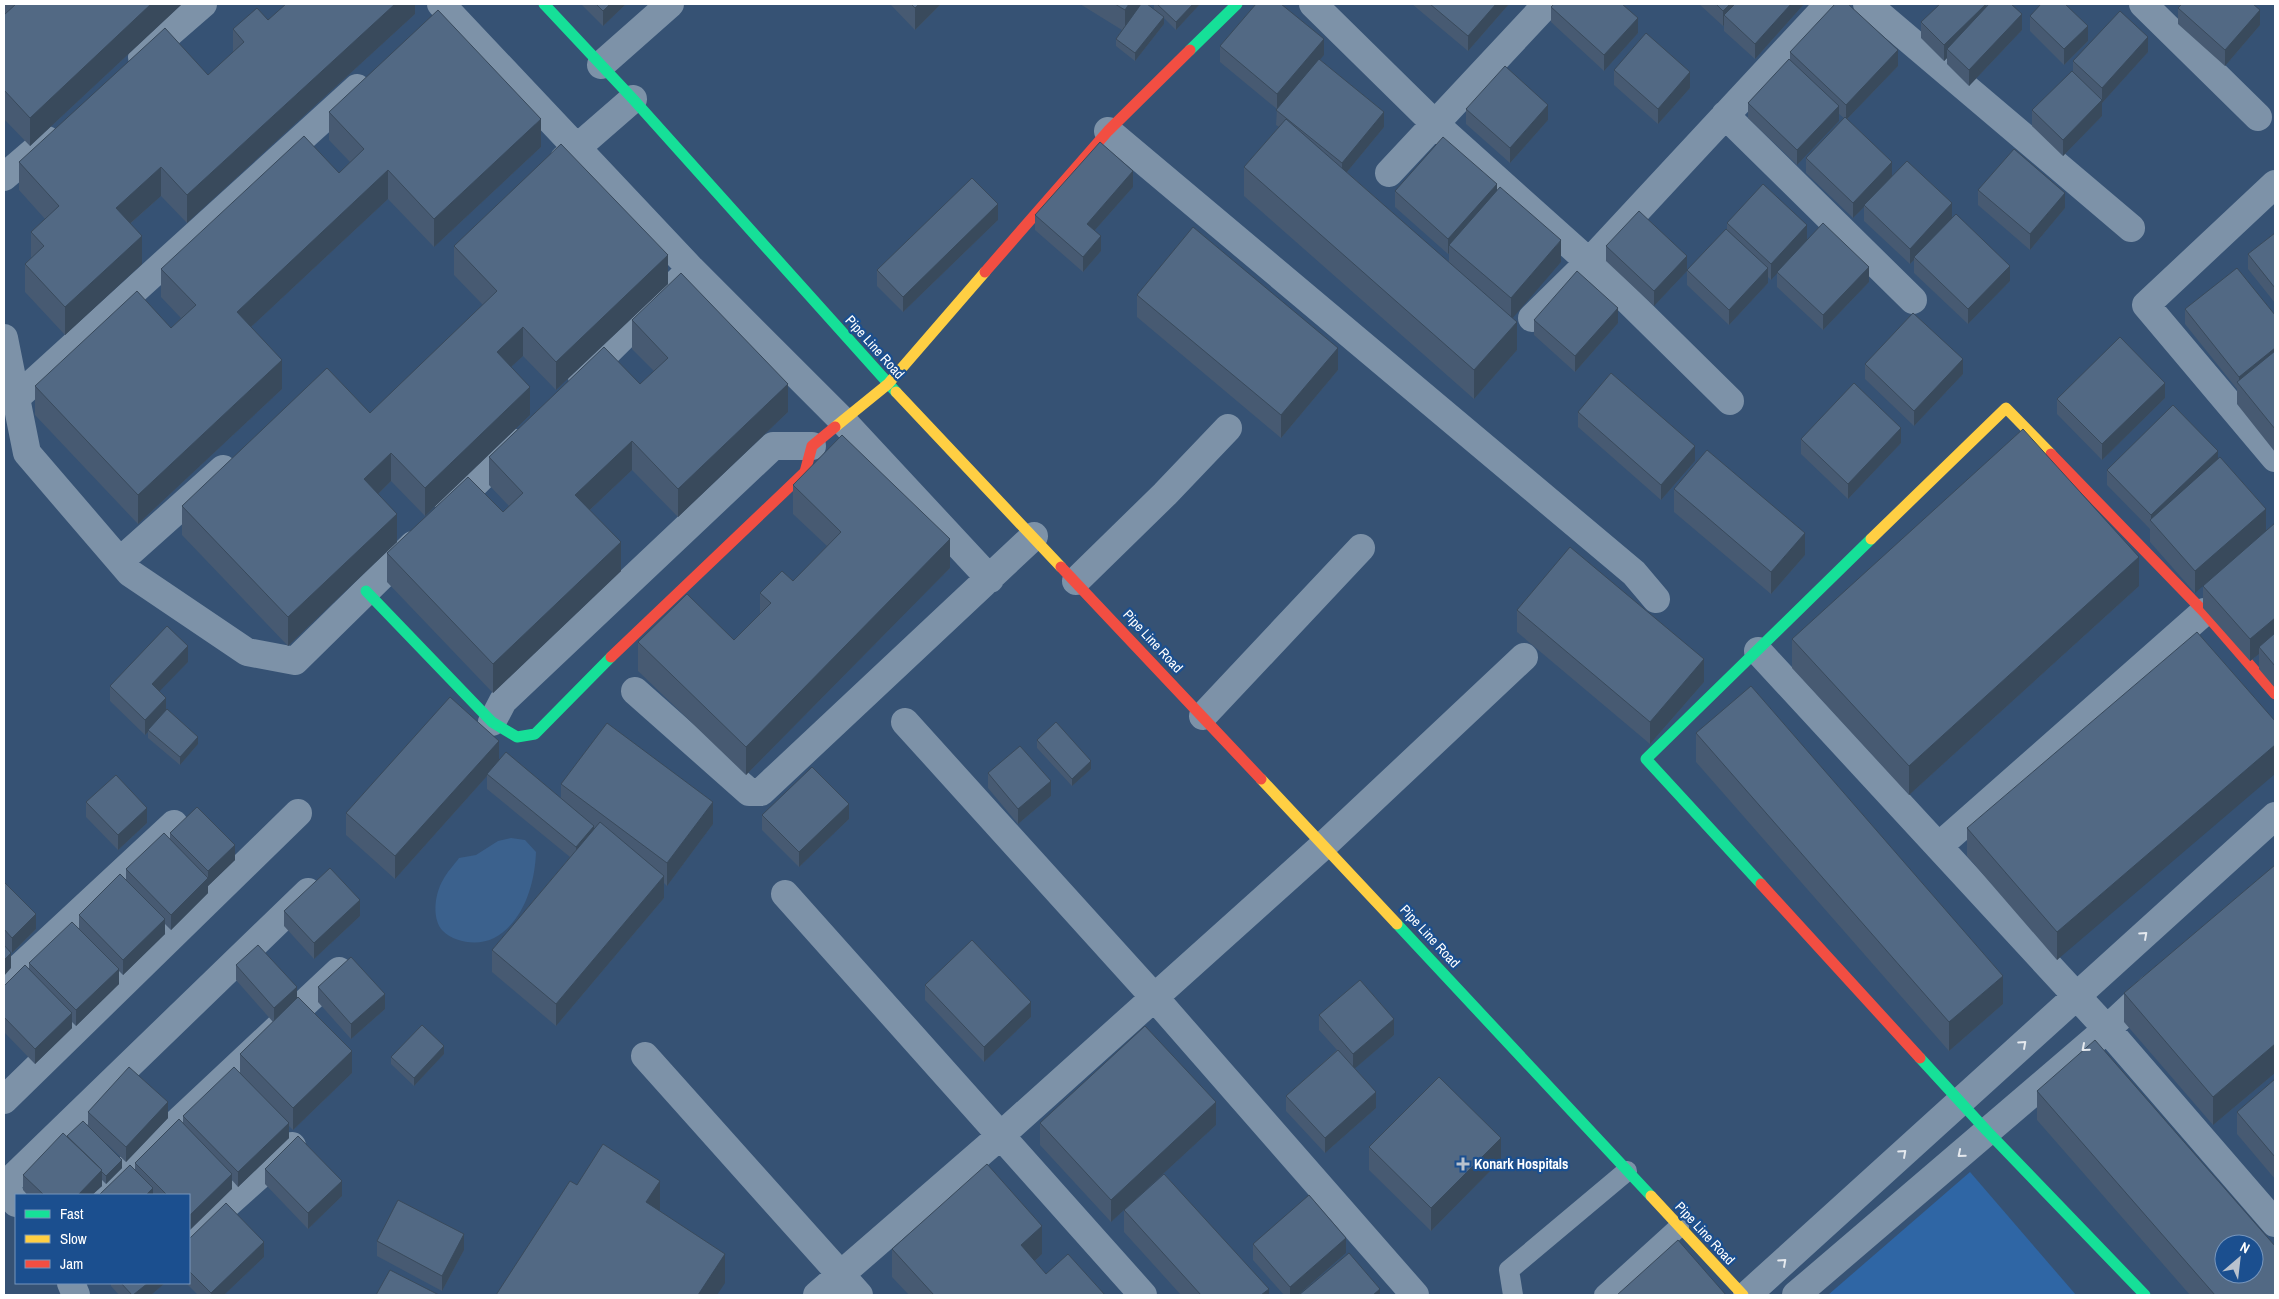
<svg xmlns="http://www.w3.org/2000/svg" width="2279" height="1299" viewBox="0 0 2279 1299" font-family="'Archivo Narrow',sans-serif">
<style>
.green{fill:#2f66a5}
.water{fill:#3b618d}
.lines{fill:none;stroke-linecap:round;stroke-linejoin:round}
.lane{stroke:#7d92a8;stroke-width:20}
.street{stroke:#7d92a8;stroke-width:28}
.fast{stroke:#16e098;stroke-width:11}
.slow{stroke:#ffcf43;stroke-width:11}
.jam{stroke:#f24e42;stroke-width:11}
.wall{fill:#475a72}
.shaded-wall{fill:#394a5c}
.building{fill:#526984;stroke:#394a5c;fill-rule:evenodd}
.oneway{stroke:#e5e9ee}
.poi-dot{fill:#b9c2ce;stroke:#1b4f8f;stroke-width:2}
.labels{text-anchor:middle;stroke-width:4.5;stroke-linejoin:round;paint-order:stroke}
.street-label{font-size:14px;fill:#fff;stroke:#1b4f8f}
.poi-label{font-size:14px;font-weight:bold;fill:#fff;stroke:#1b4f8f;text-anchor:start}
</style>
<rect width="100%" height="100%" fill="#365274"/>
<path class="green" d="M1970 1172 2076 1295H1828Z"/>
<path class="water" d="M511 838 525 840 536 852C535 883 524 922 494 938 479 946 455 943 443 931 431 919 435 893 443 880 447 872 454 865 459 858L476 855 498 841Z"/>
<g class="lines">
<path class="lane" d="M1513 1295 1509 1270 1627 1171
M1604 1295 1679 1227"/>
<path class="street" d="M441 4 691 269 843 421 990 579
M1313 4 1434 123 1589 262 1730 401
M1867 4 2131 228
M2143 4 2258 117
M142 57 203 4
M601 65 670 4
M1725 115 1913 300
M1108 131 1634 573 1656 599
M564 159 633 99
M1389 173 1547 4
M4 177 47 140
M2275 184 2146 305 2275 458
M1532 318 1589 262 1829 4
M4 338 27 453 130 573 247 652 295 661 413 545
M582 377 691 269
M16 398 357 88
M449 509 516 443
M120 561 223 469
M1076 581 1165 494 1228 428
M1758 651 2107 1029 2275 1223
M635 691 749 792H761L1034 536
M1203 716 1361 548
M492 722 503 701 773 446H812
M905 722 1154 997 1415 1295
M1939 846 2204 612
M785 894 1143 1295
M4 982 174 824
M645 1056 859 1295
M4 1100 298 813
M100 1195 339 971
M16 1203 4 1186 308 892
M189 1238 292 1146
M71 1283 76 1295
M817 1295 999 1137 1324 845 1524 657
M1747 1295 2275 816
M1796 1295 2107 1029 2151 988"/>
<path class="fast" d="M544 4 633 99 896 392
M1190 50 1237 4
M366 591 492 722 517 737 535 734 611 657
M1761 884 1646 759 1871 539
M1397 924 1651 1196
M1920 1058 1987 1131 2145 1295"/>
<path class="slow" d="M896 392 1061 567
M835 427 888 384 985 272
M1871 539 2006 408 2051 454
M1261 779 1397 924
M1651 1196 1743 1295"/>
<path class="jam" d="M985 272 1108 131 1190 50
M2051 454 2204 612 2275 694
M1061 567 1261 779
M611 657 805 472 812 446 835 427
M1761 884 1920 1058"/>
</g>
<path class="wall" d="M4 4H182L30 146 4 119Z
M415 4V14L187 223 161 196 131 223 142 264 65 335 25 292V264L31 258V232L45 219 19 190V162L208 75 233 53V29L268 20Z
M581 4H626L603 26Z
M890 4H941L915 30Z
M1080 4H1147L1154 9V4H1200L1176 30 1164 18V24L1135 61 1116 46V39L1122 30Z
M1412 4H1509L1468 51Z
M1699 4H1804L1755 59 1724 31V25L1723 26Z
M1551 7 1638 33 1604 71 1551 22Z
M1986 7 2022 30 1969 86 1947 64V58L1944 61 1921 38V22Z
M2178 8 2260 25 2225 66 2178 24Z
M2030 16 2088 41 2064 65 2030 31Z
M1220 46 1324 55 1320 59 1384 127 1347 172 1449 263V253L1448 254 1395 207V191L1497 190 1561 262 1512 318 1517 350 1474 399 1244 196V167L1279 127 1276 125 1277 109 1220 62Z
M1790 52 1898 66 1847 119 1892 176 1952 218 2010 281 1968 324 1914 273V260L1910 264 1864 221V207L1853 218 1806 173V158L1844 118 1839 114V121L1797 165 1748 118V103L1790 60Z
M2148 52 2102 103V116L2063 156 2032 126V110L2073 72V61Z
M1614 70 1690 88 1658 124 1614 85Z
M1466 109 1548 120 1510 163 1466 124Z
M329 112 541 147 434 247 388 199 251 327 282 389 138 524 35 415V386L171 328 181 318 161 297V269L339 173 350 162 329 140Z
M1133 187 1095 230 1101 251 1083 272 1035 230V215Z
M1978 190 2065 208 2030 250 1978 205Z
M998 220 903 312 877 286V270Z
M1727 223 1807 240 1869 282 1823 330 1777 287V273L1771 280 1768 277V283L1729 325 1687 285V270L1727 229Z
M2275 233V303L2248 269V254Z
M454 246 668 284 556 390 523 356 511 367 530 415 425 516 391 481 378 494 397 542 288 646 182 535V506L370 413 483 305 454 275Z
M1606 246 1687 271 1654 306 1606 261Z
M1137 295 1338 370 1281 438 1137 317Z
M2185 309 2275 315V452L2237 404V389L2185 324Z
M632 320 788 412 678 517 632 470 590 510 621 571 493 693 387 582V553L503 512 509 506 489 485V457L640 384 654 371 632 349Z
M1534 320 1618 323 1575 372 1534 335Z
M1865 364 1963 374 1914 426 1865 379Z
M2165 398 2102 460 2057 414V399Z
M1578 412 1695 461 1661 500 1578 427Z
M1801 439 1901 443 1848 499 1801 454Z
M2218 451 2195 593 2150 542V529L2107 485V470Z
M793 485 950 568 746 775 638 671V642L734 640 760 614V593L793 581 827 546 793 514Z
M1674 489 1805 555 1771 594 1674 512Z
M2275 523V688L2259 669V654L2250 661 2203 608V586Z
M2139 586 1909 795 1792 668V639Z
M1517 610 1704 682 1650 744 1517 632Z
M188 662 159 691 166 710 198 744 180 765 148 738V732L145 735 110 701V686Z
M2275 721 2057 960 1967 856V828Z
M1696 733 2003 1004 1949 1051 1696 762Z
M1037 740 1091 769 1072 786 1037 748Z
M499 760 561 798V784L713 824 667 886 664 883V898L556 1026 492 972V950L570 857 487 789V776L395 879 346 835V813Z
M988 773 1051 796 1018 824 988 788Z
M86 802 147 823 118 850 86 817Z
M762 815 849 819 799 867 762 830Z
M170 833 235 860 208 886V893L171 930 165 924V934L123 975 119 971V984L76 1026 72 1022V1028L35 1064 4 1032V986L29 970V963L79 928V915L126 880V869L170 840Z
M2275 865V1073L2213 1125 2124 1022V993Z
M4 882 36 929 12 953 4 945Z
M284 911 360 916 314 959 284 926Z
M236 965 297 998 352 1073 293 1130 289 1126V1138L238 1187 232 1180V1189L189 1195H99L135 1170V1163L183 1124V1116L240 1073V1054L273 1022 236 980Z
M925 985 1031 1017 984 1062 925 1000Z
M318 987 385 1009 351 1039 318 1002Z
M1319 1015 1394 1035 1355 1068 1376 1108 1325 1153 1286 1111V1096L1337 1050 1319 1030Z
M444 1054 414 1086 391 1064V1057Z
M2275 1079V1179L2237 1134V1112Z
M2037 1091 2275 1295H2190L2037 1120Z
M88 1112 168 1118 126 1162 106 1143 122 1168 106 1184 102 1180V1186L92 1195H28L23 1190V1175L67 1136 88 1126Z
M1040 1123 1216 1125 1111 1222 1040 1145Z
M1369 1147 1501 1160 1431 1231 1369 1170Z
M265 1169 342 1196 308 1229 265 1184Z
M1124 1210 1269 1295H1181L1124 1232Z
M189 1239 264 1257 224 1295H198L186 1283H189Z
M377 1241 464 1250 442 1291 377 1256Z
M1253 1244 1346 1253 1298 1295H1284L1253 1260Z
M892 1249 1042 1254 1035 1261 1046 1274 1105 1295H909L892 1277Z
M111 1283H165L151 1295H119L111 1286Z"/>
<path class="shaded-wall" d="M151 4H182L30 146V118Z
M395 4H415V14L187 223V195Z
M610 4H626L603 26V11Z
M919 4H941L915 30V8Z
M1129 4H1143L1125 32V10Z
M1193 4H1200L1176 30V22Z
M1496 4H1509L1468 51V36Z
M1730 4H1743L1724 15V25L1723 26V11Z
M1791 4H1804L1755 59V44Z
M1986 4V19L1947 49V58L1944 61V45Z
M2260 10V25L2225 66V50Z
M2022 14V30L1969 86V70Z
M1164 17V24L1135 61V53Z
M1638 18V33L1604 71V55Z
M2088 26V41L2064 65V49Z
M2148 37V52L2102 103V88Z
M1324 39V55L1277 110V94Z
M1898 50V66L1846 120V105Z
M1690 72V88L1658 124V109Z
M2102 100V116L2063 156V140Z
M1548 105V120L1510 163V148Z
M1839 106V121L1797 165V150Z
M1384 112V127L1342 178V163Z
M541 119V147L434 247V219Z
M1892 162V177L1864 205V207L1853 218V203Z
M161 167V196L116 236V208Z
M388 170V199L237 340V312Z
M1133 171V187L1087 239V224Z
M1497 184V200L1449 245V253L1448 254V239Z
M2065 193V208L2030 250V234Z
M1952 203V219L1914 257V260L1910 264V249Z
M998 204V220L903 312V297Z
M1807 225V241L1771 280V264Z
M142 236V264L65 335V307Z
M1101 236V251L1083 272V257Z
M1561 240V262L1511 320V298Z
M668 255V284L556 390V362Z
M1687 256V271L1654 306V291Z
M2010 266V281L1968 324V309Z
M1869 267V282L1823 330V315Z
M1768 268V283L1729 325V310Z
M1618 308V323L1575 372V356Z
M1517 322V350L1474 399V370Z
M523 327V356L497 380V352Z
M1338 348V370L1281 438V415Z
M2275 348V363L2239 384V377Z
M1963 359V374L1914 426V411Z
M282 360V389L138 524V495Z
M2165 383V398L2102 460V444Z
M788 384V412L678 517V489Z
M530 387V415L425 516V488Z
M1901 428V443L1848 499V484Z
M632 441V470L575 524V495Z
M1695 446V461L1661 500V485Z
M2218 451V466L2151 521V515Z
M391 453V481L364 508V479Z
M2266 509V531L2195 593V571Z
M397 514V542L288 646V617Z
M1805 533V555L1771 594V572Z
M950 539V568L746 775V747Z
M621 542V571L493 693V664Z
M2139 557V586L1909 795V766Z
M2275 618V640L2259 647V654L2250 661V639Z
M188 646V662L152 699V684Z
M1704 659V682L1650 744V722Z
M166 698V713L148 730V732L145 735V720Z
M198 737V744L180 765V757Z
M499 741V763L487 774V776L395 879V856Z
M2275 745V774L2057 960V932Z
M1091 761V769L1072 786V779Z
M1051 781V796L1018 824V809Z
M713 802V824L667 886V863Z
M849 804V819L799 867V852Z
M147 808V823L118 850V835Z
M594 826V841L576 863V847Z
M235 845V860L208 886V871Z
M664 876V898L556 1026V1004Z
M208 878V893L171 930V915Z
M360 900V916L314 959V943Z
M36 914V929L12 953V938Z
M165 919V934L123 975V960Z
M11 953V968L4 976V960Z
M119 969V984L76 1026V1010Z
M2003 976V1004L1949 1051V1022Z
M297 987V1002L274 1023V1008Z
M385 994V1009L351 1039V1024Z
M1031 1002V1017L984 1062V1047Z
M72 1013V1028L35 1064V1049Z
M1394 1019V1035L1353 1070V1054Z
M2275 1044V1073L2213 1125V1097Z
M444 1046V1054L414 1086V1078Z
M352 1051V1073L293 1130V1108Z
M1376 1092V1108L1325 1153V1138Z
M168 1102V1118L126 1162V1147Z
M1216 1102V1125L1111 1222V1200Z
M289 1123V1138L238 1187V1172Z
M1501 1138V1160L1431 1231V1208Z
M122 1160V1168L106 1184V1176Z
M102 1170V1186L92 1195H78Z
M232 1174V1189L189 1231V1216Z
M342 1181V1196L308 1229V1213Z
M660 1181V1210L646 1231V1202Z
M153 1188V1195H146Z
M1042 1226V1254L1021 1274V1245Z
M464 1234V1250L442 1291V1276Z
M1346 1238V1253L1298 1295H1290V1287Z
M264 1242V1257L224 1295H211V1293Z
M725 1254V1283L717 1295H698Z
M148 1283H165L151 1295H133Z
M1269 1289V1295H1261Z
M1380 1289V1295H1373Z"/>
<path class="building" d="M16 4H151L30 118 4 90V15Z
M286 4H395L187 195 161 167 116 208 142 236 65 307 25 264 44 246 31 232 59 206 19 162 165 28 208 75 244 42 233 29 257 8 268 20Z
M596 4H610L603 11Z
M911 4H919L915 8Z
M1115 4H1129L1125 10Z
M1141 4H1147L1164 17 1135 53 1116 39Z
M1157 4H1193L1176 22Z
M1256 4H1281L1324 39 1277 94 1220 46Z
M1430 4H1496L1468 36Z
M1554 4H1622L1638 18 1604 55 1551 7Z
M1716 4H1730L1723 11Z
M1735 4H1791L1755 44 1724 15Z
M1835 4H1848L1898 50 1846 105 1790 52Z
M1940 4H1986L1944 45 1921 22Z
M1989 4H2011L2022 14 1969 70 1947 49Z
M2041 4H2065L2088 26 2064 49 2030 16Z
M2182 4H2253L2260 10 2225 50 2178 8Z
M438 10 541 119 434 219 388 170 237 312 282 360 138 495 35 386 137 291 171 328 196 305 161 269 304 136 339 173 364 149 329 112Z
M2120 11 2148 37 2102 88 2073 61Z
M1646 33 1690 72 1658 109 1614 70Z
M1319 59 1384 112 1342 163 1276 110Z
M1789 59 1839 106 1797 150 1748 103Z
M1505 66 1548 105 1510 148 1466 109Z
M2072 71 2102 100 2063 140 2032 110Z
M1845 117 1892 162 1853 203 1806 158Z
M1286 119 1517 322 1474 370 1244 167Z
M1443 137 1497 184 1448 239 1395 191Z
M1100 142 1133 171 1087 224 1101 236 1083 257 1035 215Z
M561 144 668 255 556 362 523 327 497 352 530 387 425 488 391 453 364 479 397 514 288 617 182 506 327 368 370 413 497 291 454 246Z
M2014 149 2065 193 2030 234 1978 190Z
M1907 161 1952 203 1910 249 1864 205Z
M972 178 998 204 903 297 877 270Z
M1763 184 1807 225 1771 264 1727 223Z
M1500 187 1561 240 1511 298 1449 245Z
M1639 211 1687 256 1654 291 1606 246Z
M1956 214 2010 266 1968 309 1914 257Z
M1823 223 1869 267 1823 315 1777 272Z
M1193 227 1338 348 1281 415 1137 295Z
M1726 229 1768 268 1729 310 1687 270Z
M2275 233V288L2248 254Z
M2237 268 2275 315V348L2239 377 2185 309Z
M1577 271 1618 308 1575 356 1534 320Z
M681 273 788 384 678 489 632 441 575 495 621 542 493 664 387 553 468 477 503 512 523 493 489 457 604 347 640 384 668 358 632 320Z
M1913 313 1963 359 1914 411 1865 364Z
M2120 337 2165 383 2102 444 2057 399Z
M2275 351V429L2237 382Z
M1611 373 1695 446 1661 485 1578 412Z
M1854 383 1901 428 1848 484 1801 439Z
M2173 405 2218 451 2151 515 2107 470Z
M2023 429 2139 557 1909 766 1792 639Z
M842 435 950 539 746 747 638 642 687 594 734 640 771 603 760 593 782 571 793 581 841 532 793 485Z
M1707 450 1805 533 1771 572 1674 489Z
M2220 457 2266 509 2195 571 2150 520Z
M2275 523V618L2250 639 2203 586Z
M1570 547 1704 659 1650 722 1517 610Z
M167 626 188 646 152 684 166 698 145 720 110 686Z
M2197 632 2275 721V745L2057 932 1967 828Z
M2275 633V666L2259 647Z
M1751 686 2003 976 1949 1022 1696 733Z
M450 697 499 741 395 856 346 813Z
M167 709 198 737 180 757 148 730Z
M1056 722 1091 761 1072 779 1037 740Z
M607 723 713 802 667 863 561 784Z
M1020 746 1051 781 1018 809 988 773Z
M506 752 594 826 576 847 487 774Z
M812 767 849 804 799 852 762 815Z
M116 775 147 808 118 835 86 802Z
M197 807 235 845 208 871 170 833Z
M600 822 664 876 556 1004 492 950Z
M164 833 208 878 171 915 126 869Z
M2275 865V1044L2213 1097 2124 993Z
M330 868 360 900 314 943 284 911Z
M120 874 165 919 123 960 79 915Z
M4 882 36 914 12 938 4 929Z
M72 922 119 969 76 1010 29 963Z
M972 940 1031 1002 984 1047 925 985Z
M4 945 11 953 4 960Z
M258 945 297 987 274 1008 236 965Z
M351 957 385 994 351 1024 318 987Z
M25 965 72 1013 35 1049 4 1017V986Z
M1360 980 1394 1019 1353 1054 1319 1015Z
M298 997 352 1051 293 1108 240 1054Z
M422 1025 444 1046 414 1078 391 1057Z
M1145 1026 1216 1102 1111 1200 1040 1123Z
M2095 1040 2275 1246V1295H2215L2037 1091ZM2224 1244H2254V1274H2224Z
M1338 1050 1376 1092 1325 1138 1286 1096Z
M129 1067 168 1102 126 1147 88 1112Z
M234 1067 289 1123 238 1172 183 1116Z
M1439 1077 1501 1138 1431 1208 1369 1147Z
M2275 1079V1157L2237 1112Z
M179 1119 232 1174 189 1216V1195H167L135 1163Z
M83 1121 122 1160 106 1176 101 1171 102 1170 67 1136Z
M63 1133 102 1170 78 1195H44L23 1175Z
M298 1136 342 1181 308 1213 265 1169Z
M603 1144 660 1181 646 1202 725 1254 698 1295H496L570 1181 577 1185Z
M987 1164 1042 1226 1021 1245 1046 1274 1068 1254 1105 1295H934L892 1249Z
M130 1165 153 1188 146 1195H99Z
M1164 1174 1269 1289 1261 1295H1201L1124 1210Z
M1309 1195 1346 1238 1290 1287 1253 1244Z
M398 1200 464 1234 442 1276 377 1241Z
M226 1203 264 1242 211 1293 189 1271V1239Z
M1678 1240 1726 1295H1617Z
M1349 1253 1380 1289 1373 1295H1299Z
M390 1270 439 1295H376Z
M121 1283H148L133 1295H132Z"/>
<defs><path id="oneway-chevron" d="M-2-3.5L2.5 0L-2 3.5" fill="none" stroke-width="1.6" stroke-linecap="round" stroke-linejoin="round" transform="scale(1.25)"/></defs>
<g class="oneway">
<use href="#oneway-chevron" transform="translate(2144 935) rotate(-42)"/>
<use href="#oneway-chevron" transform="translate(2023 1044) rotate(-42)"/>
<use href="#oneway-chevron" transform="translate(2085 1048) rotate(139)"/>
<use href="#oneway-chevron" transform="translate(1903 1153) rotate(-42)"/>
<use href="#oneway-chevron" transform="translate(1961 1154) rotate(140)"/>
<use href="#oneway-chevron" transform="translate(1783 1262) rotate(-42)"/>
</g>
<path class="poi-dot" d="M1460.5 1156.5h5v5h5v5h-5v5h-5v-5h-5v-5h5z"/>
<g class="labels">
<g class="street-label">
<text transform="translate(875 347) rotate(48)" y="5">Pipe Line Road</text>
<text transform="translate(1153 641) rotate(47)" y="5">Pipe Line Road</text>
<text transform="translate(1430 936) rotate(47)" y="5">Pipe Line Road</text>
<text transform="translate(1705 1233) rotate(47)" y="5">Pipe Line Road</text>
</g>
<g class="poi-label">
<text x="1474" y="1169">Konark Hospitals</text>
</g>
</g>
<rect width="2279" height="1299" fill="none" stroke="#ffffff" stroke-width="10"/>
<rect x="15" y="1194" width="175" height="90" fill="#1b4f8f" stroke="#7695bc"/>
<rect x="25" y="1210" width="25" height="8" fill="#16e098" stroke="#7695bc"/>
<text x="60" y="1219" font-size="15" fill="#ffffff">Fast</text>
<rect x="25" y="1235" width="25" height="8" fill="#ffcf43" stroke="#7695bc"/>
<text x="60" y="1244" font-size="15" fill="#ffffff">Slow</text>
<rect x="25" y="1260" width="25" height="8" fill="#f24e42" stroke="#7695bc"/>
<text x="60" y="1269" font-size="15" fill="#ffffff">Jam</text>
<g transform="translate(2239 1259) rotate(28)"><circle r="24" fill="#1b4f8f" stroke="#7695bc"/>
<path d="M0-4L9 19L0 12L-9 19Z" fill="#b9c2ce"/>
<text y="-8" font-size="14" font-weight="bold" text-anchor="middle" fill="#ffffff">N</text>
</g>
</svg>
